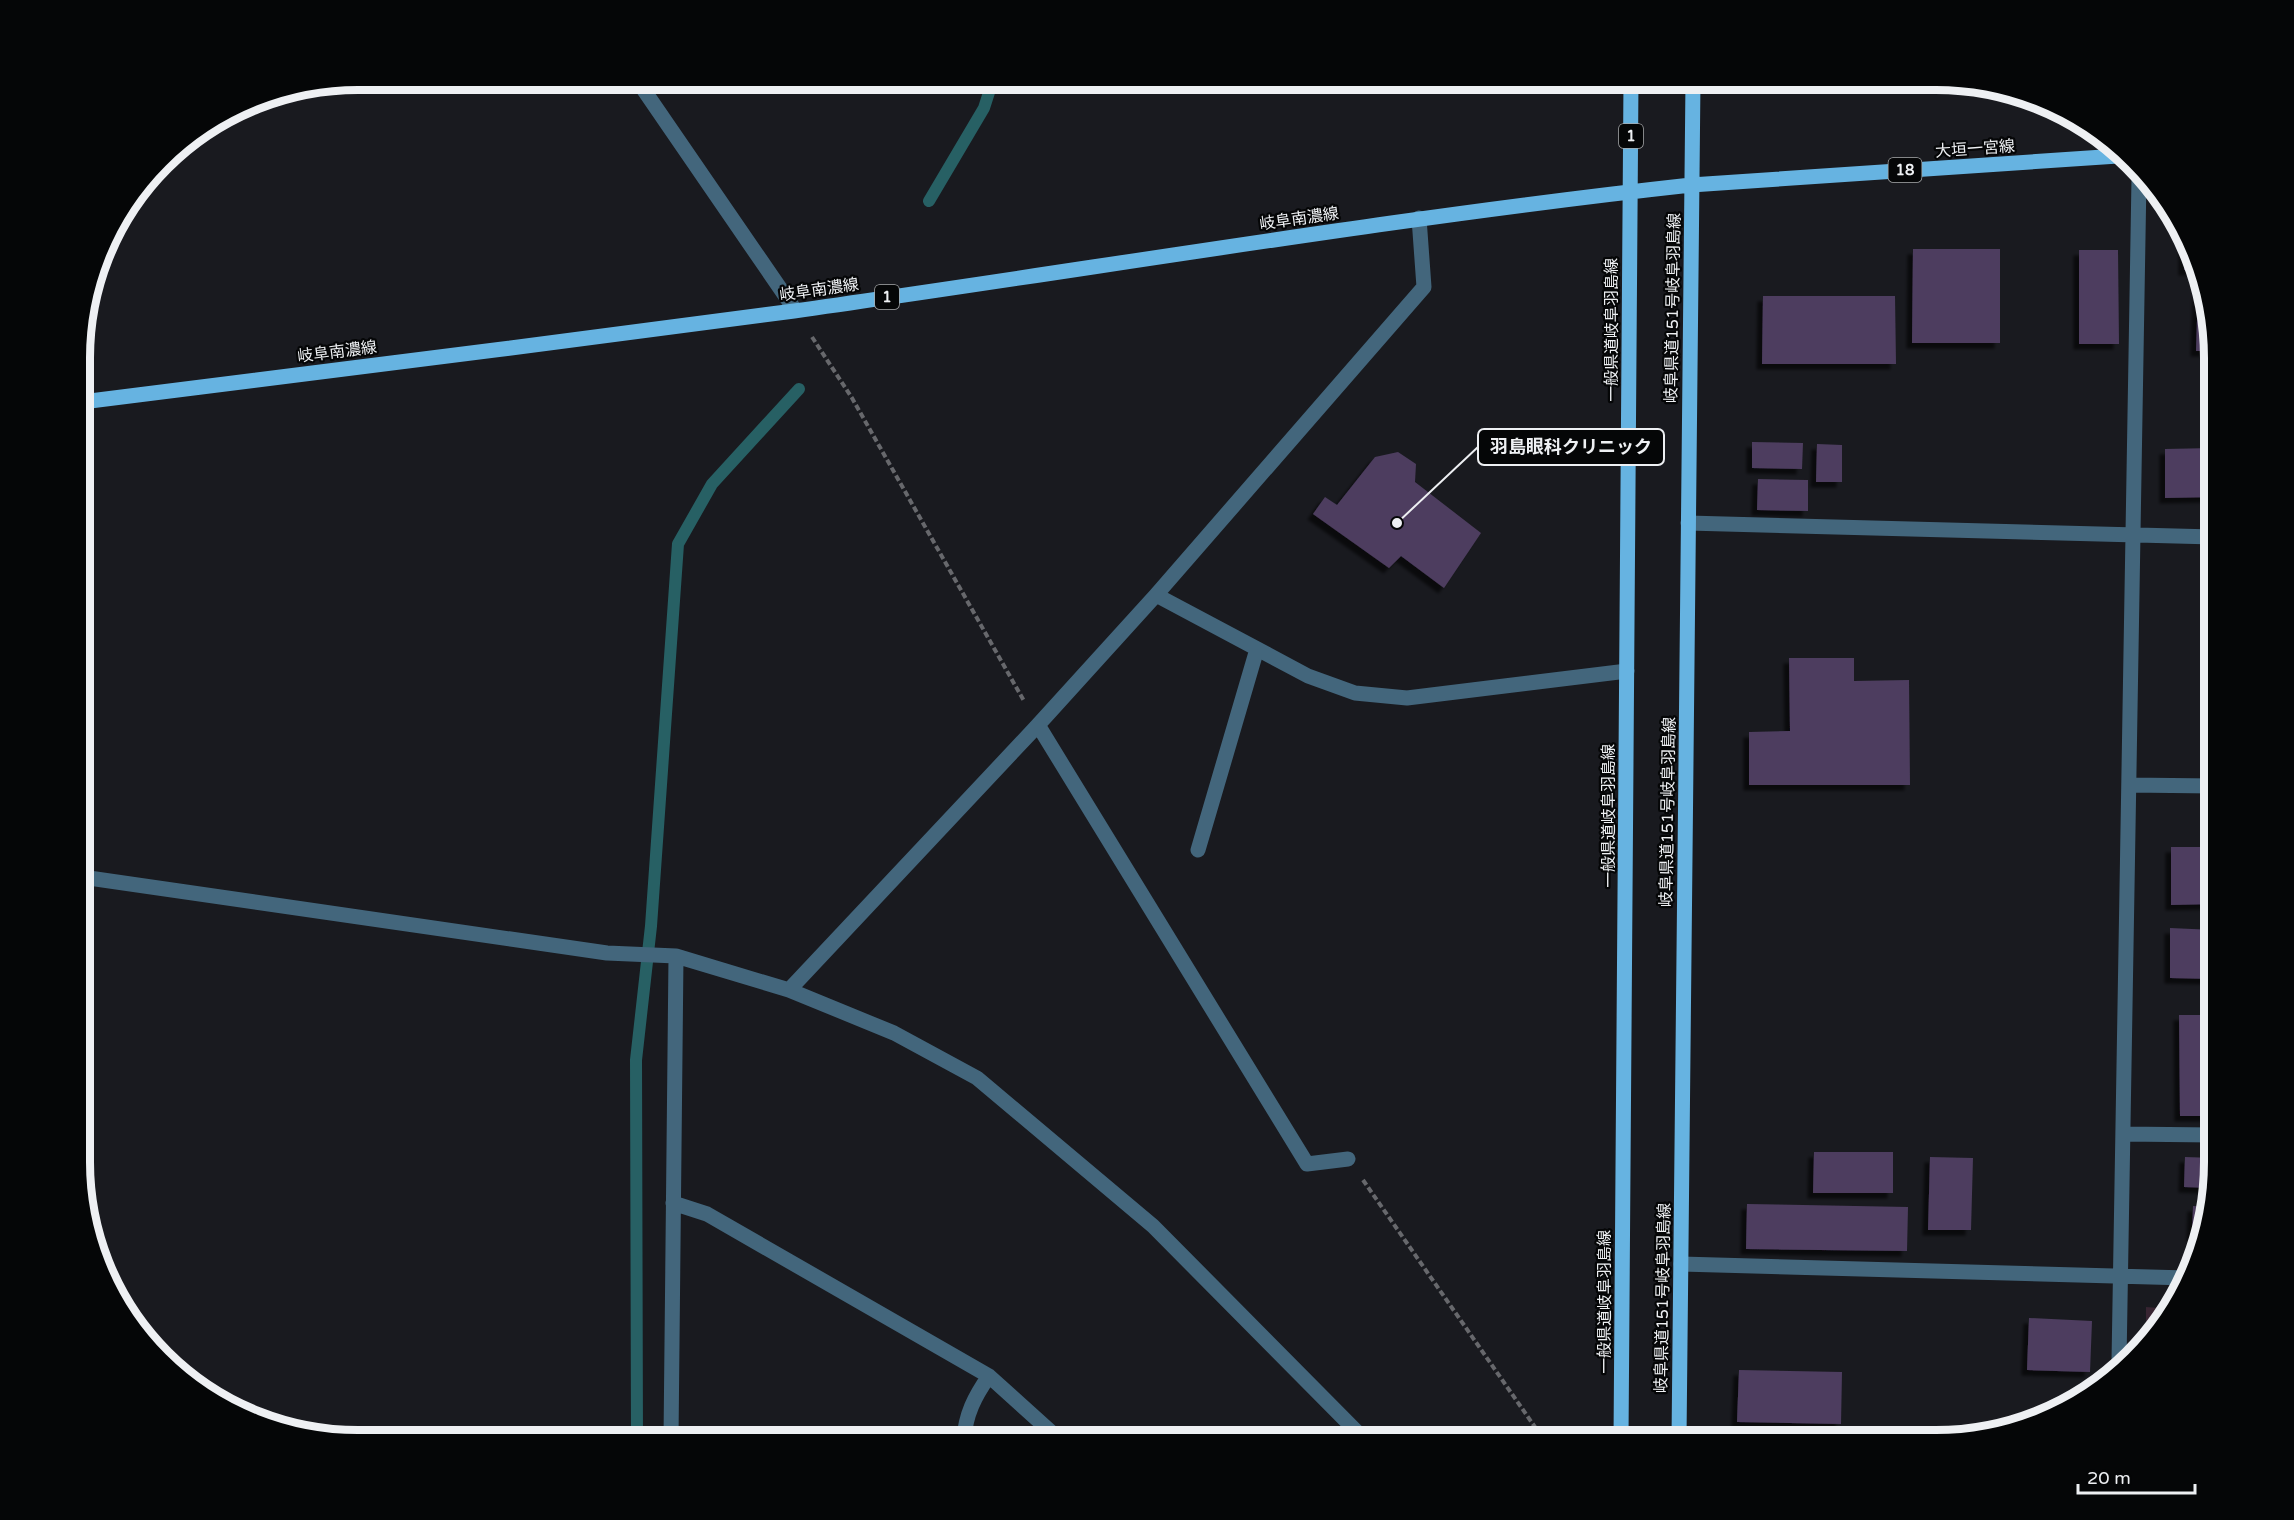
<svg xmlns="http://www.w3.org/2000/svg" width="2294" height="1520" viewBox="0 0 2294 1520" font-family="'Varela Round','Noto Sans JP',sans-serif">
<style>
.green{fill:#382532}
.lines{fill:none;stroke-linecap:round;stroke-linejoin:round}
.stream{stroke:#276064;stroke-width:12}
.building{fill:#4d3d5f;filter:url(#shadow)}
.path{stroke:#67686c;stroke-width:4;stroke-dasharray:6 3;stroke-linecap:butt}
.minor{stroke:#43667c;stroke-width:15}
.major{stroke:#66b3e1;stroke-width:15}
.labels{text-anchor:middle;stroke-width:4.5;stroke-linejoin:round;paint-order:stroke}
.shield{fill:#050607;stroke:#a8aaac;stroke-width:1.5}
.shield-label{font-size:15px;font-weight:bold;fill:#eef0f3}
.street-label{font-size:16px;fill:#eef0f3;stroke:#050607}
.rim{fill:none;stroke:#eef0f3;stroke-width:8}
.leader{fill:none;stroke:#eef0f3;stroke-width:2}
.callout-dot{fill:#eef0f3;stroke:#050607;stroke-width:2}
.callout{fill:#050607;stroke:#eef0f3;stroke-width:2}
.callout-label{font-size:18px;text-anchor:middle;font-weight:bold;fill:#eef0f3}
</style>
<defs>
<filter id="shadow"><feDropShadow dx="-5.5" dy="5.5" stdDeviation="1.5" flood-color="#0009"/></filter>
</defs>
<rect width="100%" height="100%" fill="#191a1f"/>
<path class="green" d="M2146 1307 2172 1309 2167 1317 2146 1337Z"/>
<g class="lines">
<path class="stream" d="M929 201 984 108 993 80
M637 1440 636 1060 651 926 678 544 712 484 799 389"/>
</g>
<path class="building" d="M2184 244H2185L2193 270H2184Z
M1913 249H2000V343H1912Z
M2079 250H2118L2119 344H2079Z
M2198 290 2214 340V351H2196Z
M1763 296H1895L1896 364H1762Z
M1752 442 1803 443 1802 469 1752 468Z
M1817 444 1842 445V482H1816Z
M2214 448V497L2165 498V449Z
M1398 452 1416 464 1415 482 1481 533 1444 588 1401 556 1389 568 1313 514 1325 497 1337 505 1375 457Z
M1758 479 1808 480V511L1757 510Z
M1789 658H1854V681L1909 680 1910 785H1749V732L1790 731Z
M2171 847H2214V904L2171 905Z
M2170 928 2214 930V979L2170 978Z
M2179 1015H2207L2208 1116H2180Z
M1814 1152H1893V1193H1813Z
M1930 1157 1973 1158 1971 1230H1928Z
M2185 1157 2214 1158 2212 1188 2184 1187Z
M1747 1204 1908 1207 1907 1251 1746 1249Z
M2193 1206 2209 1207 2203 1236H2192Z
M2029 1318 2092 1321 2090 1372 2027 1370Z
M1739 1370 1842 1372 1841 1424 1737 1422Z"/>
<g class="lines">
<path class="path" d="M812 337 852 398 1024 701
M1363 1180 1544 1440"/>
<path class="minor" d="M637 80 795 310
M1688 523 2214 537
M1156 595 1308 676 1355 693 1407 698 1627 671
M1038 725 1307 1164 1348 1159
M2129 785 2214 786
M1198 850 1257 649
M82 877 607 953 676 956 789 990 894 1033 977 1078 1153 1226 1365 1440
M789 990 1038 725 1156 595 1424 287 1419 218
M2123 1134 2214 1135
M673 1203 707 1214 989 1376 1060 1440
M1681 1264 2187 1278
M2119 1362 2139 178
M671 1440 676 956
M964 1440C965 1415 975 1396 989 1376"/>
<path class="major" d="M82 402C319 372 557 343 794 311 1093 269 1391 218 1691 185L2118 156
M1621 1440 1631 80
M1679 1440 1693 80"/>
</g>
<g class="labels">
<g class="shield">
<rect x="1619" y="124" width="24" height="24" rx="4.5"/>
<rect x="1888.5" y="158" width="33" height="24" rx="4.5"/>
<rect x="875" y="285" width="24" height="24" rx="4.5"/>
</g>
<g class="shield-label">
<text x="1631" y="141">1</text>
<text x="1905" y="175">18</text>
<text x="887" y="302">1</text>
</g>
<g class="street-label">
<text transform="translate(1975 148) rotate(-4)" y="6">大垣一宮線</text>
<text transform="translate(1299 218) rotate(-8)" y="6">岐阜南濃線</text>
<text transform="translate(819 289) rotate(-8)" y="6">岐阜南濃線</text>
<text transform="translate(1672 308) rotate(-89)" y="6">岐阜県道151号岐阜羽島線</text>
<text transform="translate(1611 330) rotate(-90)" y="6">一般県道岐阜羽島線</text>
<text transform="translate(337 351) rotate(-7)" y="6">岐阜南濃線</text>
<text transform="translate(1667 812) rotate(-89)" y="6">岐阜県道151号岐阜羽島線</text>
<text transform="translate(1608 816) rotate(-90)" y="6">一般県道岐阜羽島線</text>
<text transform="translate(1662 1298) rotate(-89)" y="6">岐阜県道151号岐阜羽島線</text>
<text transform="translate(1604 1302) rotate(-90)" y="6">一般県道岐阜羽島線</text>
</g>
</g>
<path d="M0 0H2294V1520H0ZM358 90H1936A268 268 0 0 1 2204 358V1162A268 268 0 0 1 1936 1430H358A268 268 0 0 1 90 1162V358A268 268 0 0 1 358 90Z" fill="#050607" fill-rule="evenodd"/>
<path class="rim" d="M358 90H1936A268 268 0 0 1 2204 358V1162A268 268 0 0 1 1936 1430H358A268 268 0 0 1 90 1162V358A268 268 0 0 1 358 90Z"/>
<path class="leader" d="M1397 523L1478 447"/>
<circle class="callout-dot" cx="1397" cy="523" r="6"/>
<rect class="callout" x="1478" y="429" width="186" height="36" rx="6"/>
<g class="callout-label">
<text x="1571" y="453">羽島眼科クリニック</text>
</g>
<path d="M2078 1484v9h117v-9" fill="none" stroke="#eef0f3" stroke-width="3"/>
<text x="2087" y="1484" font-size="18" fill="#eef0f3" stroke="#050607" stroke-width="4.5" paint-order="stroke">20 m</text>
</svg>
